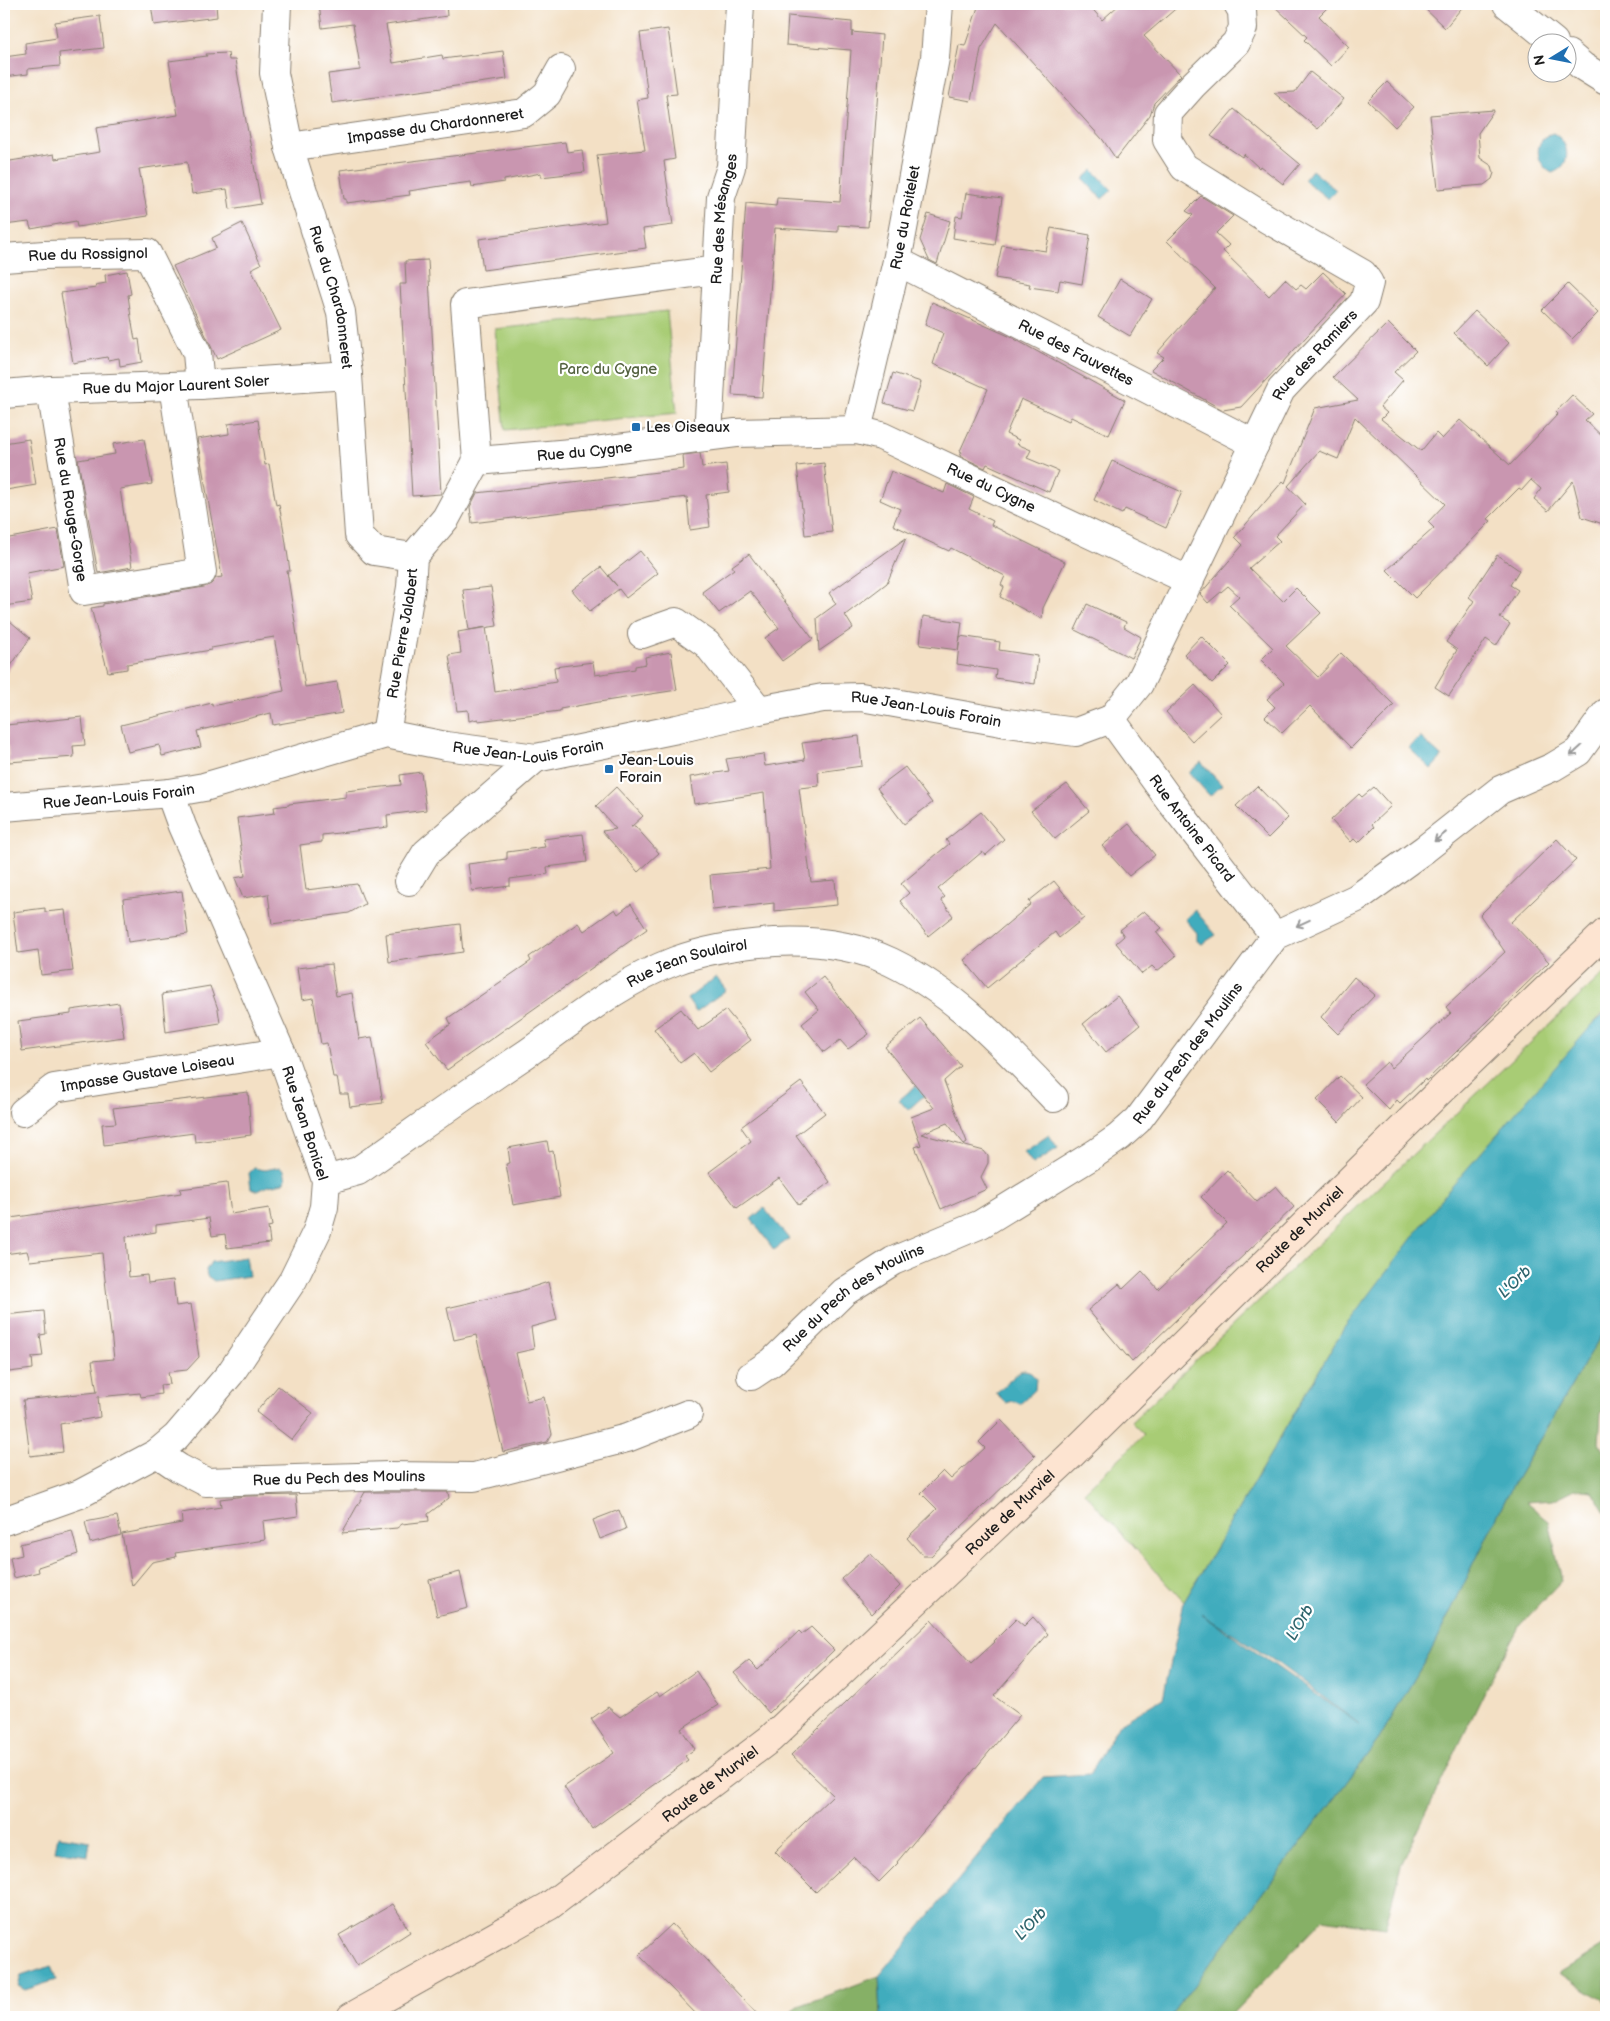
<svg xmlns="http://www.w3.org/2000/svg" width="1610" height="2021" viewBox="0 0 1610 2021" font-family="'Balsamiq Sans',sans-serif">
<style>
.green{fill:#a8cc75;stroke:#627448}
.forest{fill:#86b066;stroke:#516641}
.water{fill:#3facbd;stroke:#2e646c;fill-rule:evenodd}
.building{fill:#c996b0}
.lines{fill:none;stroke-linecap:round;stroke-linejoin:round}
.minor-casing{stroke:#887e70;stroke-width:30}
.tertiary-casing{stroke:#887e70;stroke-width:30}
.secondary-casing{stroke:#887e70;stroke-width:30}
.minor{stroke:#fff;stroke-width:28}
.tertiary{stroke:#fff;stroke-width:28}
.secondary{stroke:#fde4d1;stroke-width:28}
.oneway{stroke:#999}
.poi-dot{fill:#1f6fb2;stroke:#fff;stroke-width:2}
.labels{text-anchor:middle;stroke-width:4.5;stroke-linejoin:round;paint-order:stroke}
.street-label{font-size:15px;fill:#1c1c1c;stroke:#fff}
.park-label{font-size:15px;fill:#546240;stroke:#fff}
.poi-label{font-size:15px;fill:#1c1c1c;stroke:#fff;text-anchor:start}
.water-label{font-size:16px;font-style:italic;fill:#2e646c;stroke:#fff}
</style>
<rect width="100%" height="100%" fill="#fff"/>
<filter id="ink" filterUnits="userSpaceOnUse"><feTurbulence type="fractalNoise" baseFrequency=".02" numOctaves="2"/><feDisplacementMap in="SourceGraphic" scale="10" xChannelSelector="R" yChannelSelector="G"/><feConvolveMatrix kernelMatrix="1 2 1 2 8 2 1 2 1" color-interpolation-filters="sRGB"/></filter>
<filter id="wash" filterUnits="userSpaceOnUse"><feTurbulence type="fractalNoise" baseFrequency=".0096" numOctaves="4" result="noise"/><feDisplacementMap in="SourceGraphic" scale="20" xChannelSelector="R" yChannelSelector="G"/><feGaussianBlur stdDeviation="1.12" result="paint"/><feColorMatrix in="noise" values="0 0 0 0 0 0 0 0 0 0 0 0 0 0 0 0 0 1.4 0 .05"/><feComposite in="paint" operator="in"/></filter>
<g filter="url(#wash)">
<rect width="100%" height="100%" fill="#f3e0c5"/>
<path class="green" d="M667 311 677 413 505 430 495 329Z
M1606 971V1010L1592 1025 1344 1328 1184 1602 1084 1492 1144 1435 1131 1422Z"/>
<path class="forest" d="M1606 1327V1409L1601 1413 1599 1443 1606 1456V1514L1592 1491 1575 1489 1553 1500 1526 1502 1549 1521 1562 1581 1520 1625 1484 1693 1401 1865 1385 1928 1323 1919 1229 2017H1170L1379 1739 1433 1647 1510 1490Z
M1606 1944V2006L1602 1999 1559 1973Z
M879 1976 881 2015 879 2017H786L796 2007Z"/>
<path class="water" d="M1553 133C1570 142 1573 166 1552 173 1535 164 1532 139 1553 133Z
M1093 170 1112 190 1102 199 1083 179Z
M1312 170 1336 190 1328 199 1304 180Z
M1420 737 1442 757 1431 769 1409 748Z
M1201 762 1222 785 1210 796 1189 773Z
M1195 910 1216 935 1202 944 1197 941V933L1185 919Z
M716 977 726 990 696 1012 687 999Z
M1606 1013V1327L1510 1490 1433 1647 1379 1739 1170 2017H879L881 2014 879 1976 1043 1777 1090 1774 1119 1724 1163 1698 1184 1602 1344 1328 1446 1193 1592 1025ZM1201 1614 1276 1662 1359 1724Z
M919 1083 927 1093 908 1110 899 1100Z
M1049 1135 1058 1148 1033 1164 1024 1152Z
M280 1167 284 1170 286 1179 283 1183 268 1186 258 1191 251 1188 249 1173 254 1168 265 1170Z
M764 1208 789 1239 774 1250 751 1219Z
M246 1257 249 1276 214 1281 207 1276 206 1270 211 1262Z
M1024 1370 1029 1371 1036 1378 1035 1390 1020 1404 1013 1401 1006 1403 996 1393 1020 1371Z
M58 1836 90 1841 88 1856 55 1851Z
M51 1966 56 1980 25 1990 18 1986 21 1976Z"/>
<g id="blocks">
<path class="building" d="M151 4H216L217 17 154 25Z
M319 4H446L447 16 386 25 393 63 442 55 443 59 503 51 507 79 332 103 328 74 360 70V66L353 24 322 28Z
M979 4H1088L1102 20 1120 4H1181L1144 36 1181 75 1154 103 1150 115 1116 159 1103 140 997 23 981 49 971 101 949 97 959 45 965 46Z
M1272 4H1331L1319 16 1349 47 1331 66 1304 40 1307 37Z
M1420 4H1465L1445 28Z
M100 16 104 48 59 53 60 66 28 69V74L4 77V57L26 54 25 43 57 38 55 22Z
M788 16 852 22V36V32L882 35 868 227 838 225V232L775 228 762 397 732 395 746 203 776 206 777 198 840 202 851 50 786 45Z
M668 29 677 94 666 95 675 159 664 161 673 225 643 229 646 248 483 270 479 239 606 222 597 155 645 150 637 100 648 98 640 33Z
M228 53 229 60H235L261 204 230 209 227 189 192 194 187 162 139 169 148 216 77 227 76 221 31 229 29 222 4 225V162L54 154 55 159 100 152 96 128 178 115 169 61 207 56 206 54Z
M1310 72 1344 99 1318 129 1274 93 1295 92Z
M1387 82 1414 107 1395 127 1368 101Z
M1234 109 1300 164 1283 184 1260 166 1259 168 1244 154 1242 157 1211 136Z
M1494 110 1478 133 1480 158 1492 166 1494 173 1492 179 1484 185 1438 189 1430 115Z
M565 142 567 152 582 150 585 172 541 177V173L504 180V182L472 187 471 182 441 186 409 191 410 195 346 203V199H344L340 170Z
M966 193 1002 198 995 245 953 238 956 216 962 217Z
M1201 196 1233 216 1216 233 1229 245 1223 251 1269 296 1285 279 1296 289 1301 285 1306 289 1323 272 1346 294 1241 407 1223 410 1151 370 1164 357 1157 353 1215 288 1167 241 1193 215 1186 211Z
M928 214 950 221 937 264 929 260 920 240Z
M242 223 261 264 251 269 281 330 217 359 173 266 216 248 212 238Z
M1051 228 1090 235 1082 284 1060 280 1058 291 1029 287 1030 284 995 278 1002 245 1046 251Z
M428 260 441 494 412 496 400 284H406L405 261Z
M127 271 131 294 128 295 131 317 135 340 139 339 142 362 120 366 119 358 108 360 107 357 73 363 61 293 96 288 95 285 106 283 105 275Z
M1120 279 1152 299 1130 336 1098 317Z
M1568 284 1598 313 1572 339 1542 310Z
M932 302 1011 337 1125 400 1109 435 1071 417 1069 421 1021 399 1006 434 1019 440 1017 444 1031 450 1027 458 1058 471 1049 492 987 464 985 468 960 456 962 452 960 451 988 389 933 364 943 333 925 325Z
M1475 311 1509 343 1488 366 1454 333Z
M1388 323 1416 351 1394 372 1403 380 1380 407 1387 413 1381 419 1421 451 1436 433 1442 439 1460 420 1510 465 1558 414 1556 412 1572 395 1592 414 1585 420 1606 440V525L1582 517 1573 481 1548 511 1534 499 1541 489 1531 480 1522 490 1519 488 1488 519 1491 521 1415 598 1387 570 1434 528 1428 522 1445 504 1355 417 1338 459 1319 451 1288 486 1305 504 1275 536 1280 541 1249 568 1283 601 1296 588 1321 613 1286 646 1318 677 1341 653 1394 705 1351 748 1310 706 1282 733 1265 717 1275 707 1267 699 1284 683 1261 660 1273 648 1229 605 1239 596 1228 586 1208 603 1200 594 1243 545 1235 537 1283 481 1285 483 1315 408 1358 400 1333 377Z
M893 373 921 382 912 411 884 403Z
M258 420 265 465 269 464 276 505 279 504 285 537 290 571H287L305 687 337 682 342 713 273 725 271 713 197 731 201 747 162 756 159 745 128 752 121 725 212 703V706L284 691 274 637 211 648V650L127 664V669L108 672 91 608 103 606V604L204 587 211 584 216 578 222 577 197 439 229 434 228 424Z
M29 439 36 485 6 490 4 479V443Z
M144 439 152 484 120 489 132 567 98 573 78 460 115 454 113 444Z
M700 453 702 467 726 464 729 492 706 495 710 527 690 530 687 497 472 523 470 507 477 493 684 469 683 455Z
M1112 461 1182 492 1166 528 1125 509 1122 514 1094 500Z
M824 463 832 532 805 535 797 466Z
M891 471 944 493 947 484 974 497 969 509 993 521 991 525 1065 562 1043 608 1042 619 1000 597 1004 587 1001 585 1005 576 951 548 949 551 893 525 900 509 880 500Z
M58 529 64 566 27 573 32 602 4 606V539Z
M906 538 887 583 845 615 853 628 819 651 817 618 836 604 829 593Z
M640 551 658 573 626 598 619 589 590 611 572 590 601 567 617 586 608 576Z
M749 554 813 639 782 661 765 638 779 628 750 591 719 613 702 592 734 569 732 566Z
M1497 555 1519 570 1510 585 1518 590 1500 618 1510 624 1496 646 1486 639 1449 696 1435 687 1457 650 1446 642 1474 601 1469 597Z
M491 587 497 626 469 630 463 590Z
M1087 604 1126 622 1124 627 1141 637 1131 658 1075 630Z
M4 616 30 638 4 676Z
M923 616 962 622 958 650 920 645Z
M486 627 495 692 556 682 554 667 593 662 595 675 635 669V666L646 664 645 657 671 652 677 690 599 702 560 709V711L478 721V719L469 721 468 710 457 711 449 655 461 653 458 632Z
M960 636 1000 642 999 650 1038 656 1035 684 995 678 996 670 957 664Z
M1201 636 1230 665 1212 683 1184 654Z
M1195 685 1221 714 1192 741 1166 712Z
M82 717 85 745 73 746 74 757 9 762 6 725Z
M859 736 862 766 818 772 819 786 799 788 811 882 835 880 837 905 774 911V903L713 910 710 875 770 869 764 793 694 804 690 777 729 771 726 759 763 754 765 766 805 760 802 743Z
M905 767 932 803 904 824 877 788Z
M421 772 426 810 387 815 388 827 322 835V842L300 845 306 890 357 884 365 904 349 913 272 924 268 894 243 898 235 878 245 876 237 818 275 813 274 807 289 805V804L346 797V791L401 785 400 775Z
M1067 784 1089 811 1055 839 1031 811Z
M1257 786 1288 818 1268 838 1236 806Z
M616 787 643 816 631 827 635 826 659 853 638 872 602 831 616 829 596 806Z
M1374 787 1391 806 1372 824 1374 827 1358 843 1354 839 1351 842 1331 820 1359 794 1362 797Z
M981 812 1004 839 986 855 982 852 938 889 945 897 941 900 953 916 928 936 900 901 909 893 901 884 949 844 946 840Z
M1129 824 1155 855 1129 876 1102 846Z
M583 834 587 862 547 867 548 874 510 879V886L472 891 468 864 507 859V852L545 847 543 839Z
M1557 839 1576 860 1511 922 1549 962 1426 1081 1425 1079 1400 1103 1397 1100 1389 1110 1363 1084 1387 1062 1391 1068 1451 1013 1446 1007 1505 952 1480 915Z
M1054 881 1084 918 1059 938 1055 932 987 988 964 960 1031 904 1029 901Z
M182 891 188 934 128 942 123 899Z
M631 904 647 929 447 1070 426 1042 451 1024 448 1018 531 961 529 957 578 923 584 931 615 909 618 914Z
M45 908V912L65 910 73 971 41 975 38 950 18 953 13 912Z
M1144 911 1162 928 1156 932 1176 956 1157 971 1152 966 1142 974 1116 943 1124 936 1120 930Z
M460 924 463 952 389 962 386 934Z
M331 964 336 996 352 993 359 1039 372 1037 383 1103 350 1107 348 1094H340L337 1077H333L327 1043 321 1044 313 998 302 1000 297 968Z
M823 977 869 1034 848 1049 840 1040 824 1052 802 1024 819 1010 805 992Z
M1354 977 1375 995 1338 1034 1321 1017Z
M210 986 218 1009 220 1023 166 1032 162 994Z
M1117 996 1140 1025 1106 1052 1083 1024Z
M119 1003 124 1037 22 1051 18 1021 71 1014V1010Z
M681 1009 698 1030 726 1010 751 1040 709 1072 694 1053 680 1063 654 1029Z
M920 1018 961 1066 944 1081 967 1142 964 1144 947 1123 921 1134 984 1151 988 1156V1163L981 1177 987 1189 941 1209 915 1147 921 1145 911 1117 934 1108 885 1047Z
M1340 1076 1362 1097 1339 1122 1317 1100Z
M801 1082 825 1113 796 1135 830 1182 799 1205 779 1178 737 1208 709 1172 751 1141 741 1127Z
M248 1092 251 1135 195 1142 194 1133 104 1145 102 1124 116 1123 113 1108Z
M547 1141 549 1152 553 1151 560 1197 513 1205 506 1164 510 1163 508 1148Z
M1227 1170 1257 1202 1276 1186 1294 1207 1132 1362 1088 1310 1119 1284 1123 1289 1142 1271 1158 1289 1227 1223 1201 1197Z
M227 1183 231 1214 269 1208 272 1226 268 1227 270 1243 227 1248 225 1234 212 1236 209 1218 156 1225V1232L126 1237 129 1277 147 1275 148 1283 173 1280 176 1306 191 1304 199 1357 187 1370 168 1372 170 1384 160 1385 161 1394 141 1397 140 1393 98 1397 100 1417 60 1424 63 1452 30 1456 23 1400 97 1392 92 1361 114 1359 102 1253 30 1261 27 1251 4 1254V1219L181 1193 180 1189Z
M548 1282 557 1320 531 1327 534 1349 516 1353 527 1401 544 1397 552 1434 547 1442 503 1452 476 1335 454 1340 447 1308 517 1292Z
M44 1311 46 1334 40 1335 43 1356 32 1357 33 1369 9 1372 4 1315Z
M278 1386 313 1413 292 1440 256 1412Z
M1001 1420 1035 1456 931 1556H923L907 1538 937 1509 921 1493 943 1471 951 1479 985 1448 979 1442Z
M365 1492H448L449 1498 428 1514 429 1521 402 1524 397 1528 342 1533Z
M296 1495 298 1516 263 1521 265 1540 175 1553 176 1557 152 1562 132 1586 122 1534 182 1523 181 1513 221 1507 220 1499 246 1496Z
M619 1510 626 1529 600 1539 593 1520Z
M117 1516 121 1535 90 1543 85 1522Z
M72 1531 78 1554 38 1567 39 1572 14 1578 10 1558 22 1555 20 1544Z
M870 1553 900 1586 872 1614 841 1579Z
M460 1572 468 1608 437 1616 429 1580Z
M1033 1617 1048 1634 994 1696 1020 1715 897 1862 898 1863 879 1882 853 1857 816 1892 775 1851 833 1795 791 1755 931 1620 971 1664 995 1642 994 1641 1016 1619 1024 1626Z
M811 1627 834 1650 769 1713 734 1673 749 1661 758 1670 799 1631 802 1634Z
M696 1671 718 1705 681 1729 695 1749 685 1756 688 1760 592 1829 564 1787 614 1753 591 1719 608 1707 620 1717 657 1692 660 1696Z
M393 1904 410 1932 357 1966 339 1935Z
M672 1924 760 2017H699L639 1955Z"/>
</g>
</g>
<g filter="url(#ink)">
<use href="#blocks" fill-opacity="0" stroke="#887e70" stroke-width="1"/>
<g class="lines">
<g class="minor-casing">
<g id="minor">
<path id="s1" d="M277 4 274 73 289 147 341 312 348 375 359 535 374 551 413 557"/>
<path id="s2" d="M289 147 524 113 547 94 561 69"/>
<path id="s3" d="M4 258 44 255 147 253 197 353 200 385"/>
<path id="s4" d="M897 261 1255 444"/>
<path id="s5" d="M51 390 84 591 202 572 173 386"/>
<path id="s6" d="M4 394 51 390 200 385 348 375"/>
<path id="s7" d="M857 430 897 261 935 58 939 4"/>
<path id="s8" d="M708 436 721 197 731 167 740 4"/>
<path id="s9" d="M477 461 595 451 736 433 857 430 881 436 1190 581"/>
<path d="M477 461 465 304 716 270"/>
<path d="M642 634 676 622 707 644 759 710"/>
<path id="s10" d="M1111 719 1171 802 1275 936"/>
<path id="s11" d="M386 734 411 587 413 557 446 518 477 461"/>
<path id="s12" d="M4 807 170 793 204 787 386 734 446 746 536 758 677 729 759 710 823 698 861 697 1007 723 1076 732 1111 719 1139 684 1281 390 1364 302 1369 283 1363 274 1269 220 1184 167 1167 140 1168 113 1193 85 1236 43 1243 28 1242 11 1238 4"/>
<path d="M409 881 426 853 536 758"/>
<path id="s13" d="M23 1112 54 1088 281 1052"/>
<path id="s14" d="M326 1180 358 1171C414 1132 469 1092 526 1054 573 1021 621 981 675 961 708 949 741 944 775 942 815 940 855 945 891 962 955 993 1006 1048 1054 1098"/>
<path id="s15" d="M751 1376 772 1362 844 1292 893 1261 981 1224 1096 1153 1119 1137 1138 1120 1275 936 1357 898 1425 849 1500 790 1553 767 1578 752 1606 713"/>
<path id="s16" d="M157 1453 179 1468 206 1482 389 1476 474 1477 627 1438 688 1414"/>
<path d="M4 1521 80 1494 157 1453 176 1437 230 1374 293 1280 317 1231 324 1207 326 1180 281 1052 182 826 170 793"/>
</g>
</g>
<g class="tertiary-casing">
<path id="tertiary" d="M1507 4 1554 42
M1568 54 1582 66 1606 81"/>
</g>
<g class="secondary-casing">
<g id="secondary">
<path id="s17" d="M351 2017 549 1906 770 1739 1070 1456 1436 1095 1606 932"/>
</g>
</g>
<use href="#minor" class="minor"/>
<use href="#tertiary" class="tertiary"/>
<use href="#secondary" class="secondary"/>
</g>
<defs><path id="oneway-shaft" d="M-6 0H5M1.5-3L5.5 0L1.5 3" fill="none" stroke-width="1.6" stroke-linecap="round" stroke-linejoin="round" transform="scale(1.25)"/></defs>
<g class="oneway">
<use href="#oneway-shaft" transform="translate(1576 751) rotate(138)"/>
<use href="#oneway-shaft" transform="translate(1440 837) rotate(142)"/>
<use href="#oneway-shaft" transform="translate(1303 923) rotate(155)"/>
</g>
</g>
<g class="poi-dot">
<rect x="631" y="422" width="10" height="10" rx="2.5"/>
<rect x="604" y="764" width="10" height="10" rx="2.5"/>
</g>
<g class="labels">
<g class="street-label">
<text dy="5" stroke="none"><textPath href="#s2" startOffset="148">Impasse du Chardonneret</textPath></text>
<text dy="5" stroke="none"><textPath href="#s7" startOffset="218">Rue du Roitelet</textPath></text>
<text dy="5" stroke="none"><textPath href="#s8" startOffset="218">Rue des Mésanges</textPath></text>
<text dy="5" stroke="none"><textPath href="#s3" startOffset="84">Rue du Rossignol</textPath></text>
<text dy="5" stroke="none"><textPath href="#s1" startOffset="301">Rue du Chardonneret</textPath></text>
<text dy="5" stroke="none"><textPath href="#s4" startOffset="201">Rue des Fauvettes</textPath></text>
<text dy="5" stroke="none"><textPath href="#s12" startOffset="1549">Rue des Ramiers</textPath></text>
<text dy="5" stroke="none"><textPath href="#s6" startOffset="172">Rue du Major Laurent Soler</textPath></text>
<text dy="5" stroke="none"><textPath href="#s9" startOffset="108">Rue du Cygne</textPath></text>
<text dy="5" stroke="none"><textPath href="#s9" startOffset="528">Rue du Cygne</textPath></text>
<text dy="5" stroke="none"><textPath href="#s5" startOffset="121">Rue du Rouge-Gorge</textPath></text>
<text dy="5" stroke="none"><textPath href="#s11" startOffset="102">Rue Pierre Jalabert</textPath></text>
<text dy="5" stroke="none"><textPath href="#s12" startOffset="940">Rue Jean-Louis Forain</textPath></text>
<text dy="5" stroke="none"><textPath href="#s12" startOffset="535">Rue Jean-Louis Forain</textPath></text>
<text dy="5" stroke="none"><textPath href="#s12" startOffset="115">Rue Jean-Louis Forain</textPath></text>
<text dy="5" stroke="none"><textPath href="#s10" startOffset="136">Rue Antoine Picard</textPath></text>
<text dy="5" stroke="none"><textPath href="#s14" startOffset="425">Rue Jean Soulairol</textPath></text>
<text dy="5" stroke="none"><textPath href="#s15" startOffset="551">Rue du Pech des Moulins</textPath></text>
<text dy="5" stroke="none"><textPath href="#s13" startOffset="134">Impasse Gustave Loiseau</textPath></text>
<text transform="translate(305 1123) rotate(72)" y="5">Rue Jean Bonicel</text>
<text dy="5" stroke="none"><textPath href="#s17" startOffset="1239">Route de Murviel</textPath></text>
<text dy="5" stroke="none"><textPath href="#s15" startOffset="130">Rue du Pech des Moulins</textPath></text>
<text dy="5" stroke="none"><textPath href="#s16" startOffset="190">Rue du Pech des Moulins</textPath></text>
<text dy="5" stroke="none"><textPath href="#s17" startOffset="834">Route de Murviel</textPath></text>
<text dy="5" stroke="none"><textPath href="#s17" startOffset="429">Route de Murviel</textPath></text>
</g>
<g class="park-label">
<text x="608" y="374">Parc du Cygne</text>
</g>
<g class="poi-label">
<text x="646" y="432">Les Oiseaux</text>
<text x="619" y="765">Jean-Louis<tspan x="619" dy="17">Forain</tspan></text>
</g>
<g class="water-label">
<text transform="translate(1514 1281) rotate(-44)" y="6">L'Orb</text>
<text transform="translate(1299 1622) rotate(-60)" y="6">L'Orb</text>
<text transform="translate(1030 1923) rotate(-47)" y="6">L'Orb</text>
</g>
</g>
<rect width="1610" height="2021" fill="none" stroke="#fff" stroke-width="20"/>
<g transform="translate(1552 58) rotate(260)"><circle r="24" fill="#ffffff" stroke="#a4a4a4"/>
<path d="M0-4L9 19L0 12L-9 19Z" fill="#1f6fb2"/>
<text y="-8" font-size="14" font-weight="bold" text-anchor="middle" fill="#1c1c1c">N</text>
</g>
</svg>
